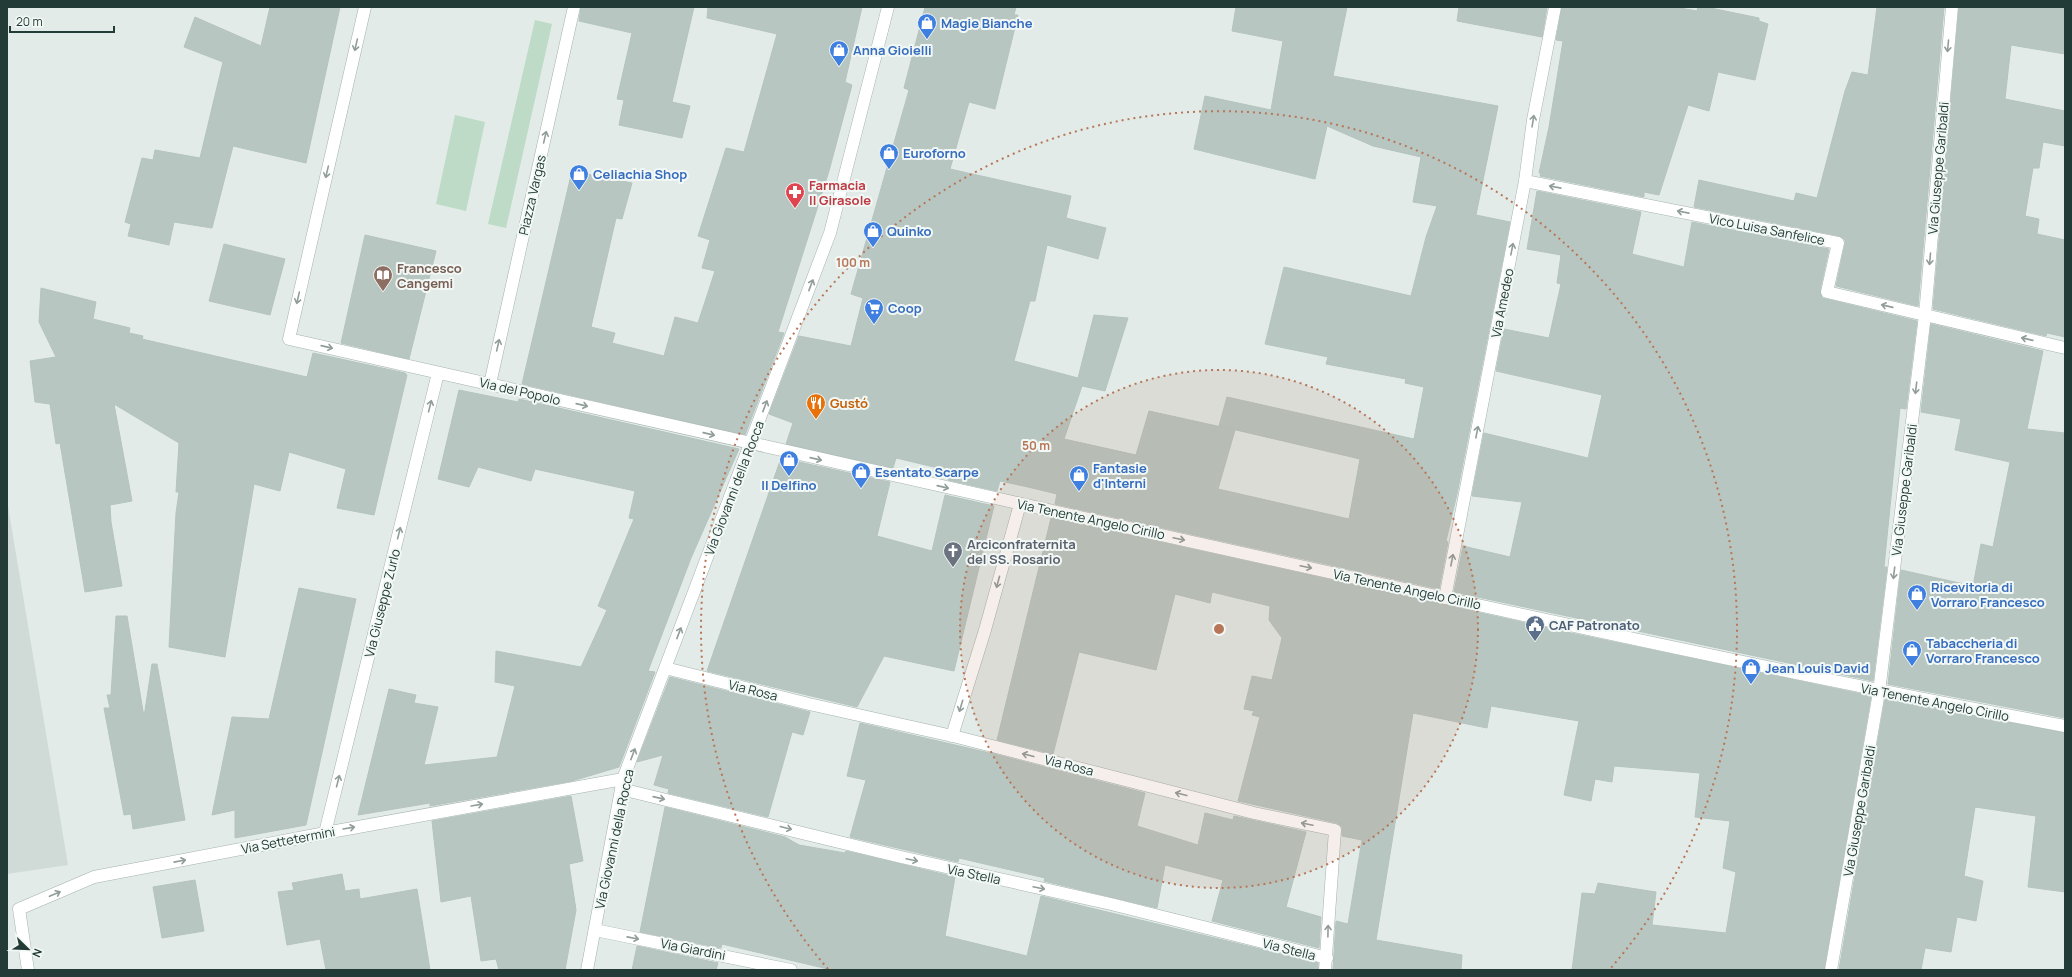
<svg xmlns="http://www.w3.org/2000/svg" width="2072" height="977" viewBox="0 0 2072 977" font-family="Manrope,sans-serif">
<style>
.built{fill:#d0dbd7}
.green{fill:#bddbc6}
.building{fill:#b8c6c1;stroke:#b5c4bf}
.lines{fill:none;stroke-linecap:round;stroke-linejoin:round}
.minor-casing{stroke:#a5b3af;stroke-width:13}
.minor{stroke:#fff;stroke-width:12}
.oneway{stroke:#919d9a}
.ring{fill:none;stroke:#b77658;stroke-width:2;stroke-dasharray:2 4}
.labels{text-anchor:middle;stroke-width:4;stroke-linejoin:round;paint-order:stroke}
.shop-label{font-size:13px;font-weight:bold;fill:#366cbe;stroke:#f2f8f5;text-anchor:start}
.street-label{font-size:13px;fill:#233b36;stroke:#f2f8f5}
.health-label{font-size:13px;font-weight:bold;fill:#be3a42;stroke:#f2f8f5;text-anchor:start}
.education-label{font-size:13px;font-weight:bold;fill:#785e54;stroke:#f2f8f5;text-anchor:start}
.food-label{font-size:13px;font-weight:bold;fill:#c56008;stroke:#f2f8f5;text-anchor:start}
.worship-label{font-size:13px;font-weight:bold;fill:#5b616d;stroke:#f2f8f5;text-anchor:start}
.service-label{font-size:13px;font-weight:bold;fill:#4e5e75;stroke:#f2f8f5;text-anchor:start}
.centre{fill:#b77658;stroke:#f2f8f5;stroke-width:2}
.ring-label{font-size:12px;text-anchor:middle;font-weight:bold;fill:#b77658;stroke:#f2f8f5;stroke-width:4;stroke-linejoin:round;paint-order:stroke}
</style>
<rect width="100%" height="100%" fill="#e2ebe8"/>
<path class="built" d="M7 500 68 865 7 874Z"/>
<path class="green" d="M535 20 552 24 506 228 488 224Z
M455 115 485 122 466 211 436 204Z"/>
<path class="building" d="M270 7H340L306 163 233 146 212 228 174 222 169 245 128 236 131 224 125 222 142 158 153 160 155 150 200 158 223 62 184 47 195 17 261 46Z
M581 7H694L672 102 690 106 682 138 619 125 624 100 617 99 632 33 579 21Z
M708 7H862L845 82 852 85 829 171 778 332 784 333 745 435 522 384 572 171 632 183 622 219 616 218 591 327 615 333 612 343 664 356 675 317 698 323 715 271 702 268 710 240 698 236 726 148 744 152 777 34 707 18Z
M925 7H1016L1014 15H1018L995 109 969 102 950 169 1071 196 1066 218 1106 228 1098 259 1047 245 1035 301H1030L1014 361 1078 378 1094 315 1128 318 1105 391 1082 386 1064 439 1136 455 1149 411 1235 430 1218 489 1349 519 1360 459 1219 426 1227 397 1414 439 1424 387 1405 383 1406 379 1326 364 1328 357 1265 344 1284 267 1411 296 1426 237 1437 206 1413 202 1421 157 1373 146 1327 126 1315 179 1194 149 1205 96 1271 110 1283 41 1232 31 1236 7H1347L1333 76 1498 106 1476 215 1510 222 1457 494 1446 541 1448 542 1439 589 1055 504 1057 494 1028 487 1000 481 997 491 948 480 951 471 896 458 893 468 786 444 793 423 769 414 799 336 851 346 863 298 851 294 909 90 904 88Z
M1459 7H1547L1542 37 1457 21Z
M1562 7H1674L1697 11 1698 7H1706L1759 18V21L1768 24 1755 80 1718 72 1709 111 1688 105 1659 195 1644 192V197L1540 176 1541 173H1539L1549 127 1563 41 1556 40Z
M1877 7H1944L1918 306 1836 286 1845 244V240L1840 236 1694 207 1699 180 1794 201 1796 193 1817 198 1845 91 1852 72 1868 75Z
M1959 7H2065V54L2011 45 2005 99 2065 111V146L2043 142 2039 168H2033L2025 216 2039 219 2037 234 2065 240V337L2047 333 2046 336 1933 309Z
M1537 191 1641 212 1632 254 1684 267 1692 222 1829 249 1820 290 1822 298 1917 321 1906 409 1900 408 1884 567H1887L1873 681 1454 592 1463 546 1510 557 1522 502 1472 496 1484 433 1588 458 1602 395 1496 371 1504 329 1549 338 1561 284 1557 283 1561 255 1527 249Z
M365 235 436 251 409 359 341 343Z
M224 244 285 259 270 315 209 301Z
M41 288 96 302 93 319 130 328 129 333 143 336 142 339 241 362 307 377 313 353 405 373 407 375 374 515 337 508 346 469 289 452 280 491 254 484 225 657 169 647 176 513 179 492H176L179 443 114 404 132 501 110 505 111 522 122 586 85 592 60 443 56 444 50 404 35 402 30 361 56 357 39 322Z
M1931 324 2043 351 2027 429 2065 433V718L1888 684 1901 570 1973 586 1981 544 1993 547 2010 462 1955 450 1961 419 1921 412Z
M459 390 518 402 519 399 739 449 691 558 648 671 655 672 619 767 572 781 430 806V803L358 815 389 689 416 695 414 703 438 707 424 765 497 757 515 686 495 682 496 651 581 667 607 610 598 606 634 519 629 518 635 491 535 469 531 481 478 467 469 487 438 479Z
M781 458 890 482 877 536 932 551 945 495 994 506 954 671 884 656 857 707 707 671Z
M1051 518 1571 633 1871 696 1824 970H1572L1582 893 1595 894 1598 883 1656 892 1652 925 1726 933 1736 872 1723 868 1730 821 1695 817 1700 773 1614 766 1612 782 1595 779 1591 801 1564 795 1579 721 1491 706 1487 728 1413 713 1376 940 1462 955 1461 970H1333L1336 921 1348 924 1362 840 1342 836V827L1337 823 1238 801 1260 717 1252 715 1254 711 1244 709 1252 676 1272 680 1282 638 1269 620 1270 606 1212 592 1210 603 1175 594 1156 670 1079 652 1053 754 997 740Z
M299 588 356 599 306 825 235 838V810L212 815 232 717 269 719Z
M116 616H127L144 717 152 664H157L185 820 133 829 131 814 124 815 104 708H110L107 695H111Z
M670 677 810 712 803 735 792 732 768 817 668 793 669 789 654 785 663 755 637 762Z
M1885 699 2065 733V892L2028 887 2036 816 1975 807 1964 876 1983 881 1976 921 1957 917 1951 952 1925 948 1921 970H1839Z
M860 723 994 754 1145 793 1137 826 1198 845 1205 813 1233 820 1234 816 1306 832 1286 907 1321 917 1319 948 1212 921 1223 880 1165 865 1157 908 1044 881 1045 878 959 858 958 862 850 837 866 780 847 776Z
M571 796 583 861 569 864 576 910 565 970H499L496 959 481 961 471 896 441 902 432 821Z
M665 807 785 837 799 845 845 853 846 851 955 877 945 936 1027 956 1041 896 1318 963V970H832L722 944 721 948 640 932Z
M342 874 345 891 359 889 360 899 417 889 430 970H326L320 939 287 945 278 892 294 890 292 883Z
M195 880 204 931 162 938 153 887Z
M637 946 718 963 716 970H632Z"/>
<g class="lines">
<g class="minor-casing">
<path id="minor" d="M365 7 289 339C618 414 948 488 1278 561 1540 619 1802 677 2065 726
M1525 181 1838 243 1827 292 2065 348
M490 384 574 7
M1445 598 1525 181 1533 120 1555 7
M665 668 809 704 957 737 1254 813 1335 830 1325 970
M952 736 985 630 1020 504
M621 789 901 857 1111 904 1327 958
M325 833 438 373
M595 930 791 970
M28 970 19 909 94 877 325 833 623 779
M587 970 623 779 830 233 888 7
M1831 970 1879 692 1925 315 1952 7"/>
</g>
<use href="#minor" class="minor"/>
</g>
<defs><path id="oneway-shaft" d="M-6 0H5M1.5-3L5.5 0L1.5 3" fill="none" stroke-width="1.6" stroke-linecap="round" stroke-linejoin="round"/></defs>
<g class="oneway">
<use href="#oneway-shaft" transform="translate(356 45) rotate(103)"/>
<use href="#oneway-shaft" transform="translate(1948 46) rotate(95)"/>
<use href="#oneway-shaft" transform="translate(1533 121) rotate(-81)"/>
<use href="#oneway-shaft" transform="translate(545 137) rotate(-77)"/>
<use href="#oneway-shaft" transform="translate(327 172) rotate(103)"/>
<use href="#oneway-shaft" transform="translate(1555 187) rotate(-169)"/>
<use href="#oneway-shaft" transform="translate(1683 212) rotate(-169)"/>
<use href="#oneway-shaft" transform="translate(1512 249) rotate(-79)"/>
<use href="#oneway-shaft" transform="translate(1930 259) rotate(95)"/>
<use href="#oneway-shaft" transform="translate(811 285) rotate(-69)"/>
<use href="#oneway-shaft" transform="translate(298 298) rotate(103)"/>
<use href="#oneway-shaft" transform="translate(1887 306) rotate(-167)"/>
<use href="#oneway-shaft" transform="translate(2027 339) rotate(-167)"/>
<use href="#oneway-shaft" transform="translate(498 345) rotate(-77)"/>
<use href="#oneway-shaft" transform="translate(327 347) rotate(13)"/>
<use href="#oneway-shaft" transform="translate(1916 388) rotate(97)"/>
<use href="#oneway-shaft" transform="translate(582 405) rotate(13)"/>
<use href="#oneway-shaft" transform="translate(430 406) rotate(-76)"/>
<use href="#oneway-shaft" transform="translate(765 406) rotate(-69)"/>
<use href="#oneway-shaft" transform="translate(1477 432) rotate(-79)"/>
<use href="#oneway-shaft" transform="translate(709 434) rotate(13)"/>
<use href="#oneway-shaft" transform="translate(816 459) rotate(13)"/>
<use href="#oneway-shaft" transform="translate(943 487) rotate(13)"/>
<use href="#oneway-shaft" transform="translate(399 533) rotate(-76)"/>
<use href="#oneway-shaft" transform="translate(1179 539) rotate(12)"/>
<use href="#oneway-shaft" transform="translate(1452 560) rotate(-79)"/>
<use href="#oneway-shaft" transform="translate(1306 567) rotate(12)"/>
<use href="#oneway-shaft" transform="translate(1894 573) rotate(97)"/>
<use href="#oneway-shaft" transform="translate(998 582) rotate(105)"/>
<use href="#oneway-shaft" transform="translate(679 633) rotate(-69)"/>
<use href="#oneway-shaft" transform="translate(961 706) rotate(107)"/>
<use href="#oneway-shaft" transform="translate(633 754) rotate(-69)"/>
<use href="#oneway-shaft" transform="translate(1028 755) rotate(-166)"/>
<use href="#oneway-shaft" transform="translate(338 781) rotate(-76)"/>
<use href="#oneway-shaft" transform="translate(1181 794) rotate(-166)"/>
<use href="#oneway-shaft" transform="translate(659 798) rotate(13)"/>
<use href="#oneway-shaft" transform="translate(477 805) rotate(-10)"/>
<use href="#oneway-shaft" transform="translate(1307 824) rotate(-168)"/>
<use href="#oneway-shaft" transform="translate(349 828) rotate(-10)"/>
<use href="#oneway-shaft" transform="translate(786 828) rotate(14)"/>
<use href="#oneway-shaft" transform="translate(912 860) rotate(12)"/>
<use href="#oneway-shaft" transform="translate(180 861) rotate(-11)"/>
<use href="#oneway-shaft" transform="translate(1039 888) rotate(12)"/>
<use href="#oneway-shaft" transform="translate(55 894) rotate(-23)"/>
<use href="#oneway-shaft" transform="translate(1328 931) rotate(-89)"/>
<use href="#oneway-shaft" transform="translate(633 938) rotate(11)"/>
</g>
<circle cx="1219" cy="629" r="259" fill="#b77658" fill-opacity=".12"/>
<g class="ring">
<circle cx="1219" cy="629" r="259"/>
<path d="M828 969A518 518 0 1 1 1610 969"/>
</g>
<defs>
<g id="shop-pin" transform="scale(1)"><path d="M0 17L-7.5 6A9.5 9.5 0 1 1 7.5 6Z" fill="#3f7fe0" stroke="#f2f8f5"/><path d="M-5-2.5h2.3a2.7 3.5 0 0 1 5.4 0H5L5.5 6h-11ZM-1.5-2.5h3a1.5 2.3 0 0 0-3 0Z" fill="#fff"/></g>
<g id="pharmacy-pin" transform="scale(1)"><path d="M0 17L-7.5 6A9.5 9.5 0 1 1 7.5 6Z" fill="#e0444e" stroke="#f2f8f5"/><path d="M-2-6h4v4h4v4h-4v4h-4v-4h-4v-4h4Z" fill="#fff"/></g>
<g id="library-pin" transform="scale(1)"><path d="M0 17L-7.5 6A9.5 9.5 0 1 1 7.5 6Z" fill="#8d6e63" stroke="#f2f8f5"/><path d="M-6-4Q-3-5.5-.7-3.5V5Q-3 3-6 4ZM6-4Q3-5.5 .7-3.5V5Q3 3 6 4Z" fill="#fff"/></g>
<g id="supermarket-pin" transform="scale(1)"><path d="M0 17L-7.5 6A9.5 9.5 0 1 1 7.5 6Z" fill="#3f7fe0" stroke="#f2f8f5"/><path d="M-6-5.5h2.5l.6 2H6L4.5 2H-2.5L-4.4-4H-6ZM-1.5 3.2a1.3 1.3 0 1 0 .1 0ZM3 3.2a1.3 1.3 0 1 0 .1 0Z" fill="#fff"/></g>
<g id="restaurant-pin" transform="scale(1)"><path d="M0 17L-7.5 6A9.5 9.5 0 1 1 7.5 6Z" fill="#e8710a" stroke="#f2f8f5"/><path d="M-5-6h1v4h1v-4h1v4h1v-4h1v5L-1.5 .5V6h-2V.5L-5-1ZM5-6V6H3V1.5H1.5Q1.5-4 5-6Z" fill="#fff"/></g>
<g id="church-pin" transform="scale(1)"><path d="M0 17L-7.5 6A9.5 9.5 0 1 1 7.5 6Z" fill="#6b7280" stroke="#f2f8f5"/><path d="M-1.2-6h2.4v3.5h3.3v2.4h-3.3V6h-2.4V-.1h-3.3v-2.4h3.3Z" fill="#fff"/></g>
<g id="civic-pin" transform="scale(1)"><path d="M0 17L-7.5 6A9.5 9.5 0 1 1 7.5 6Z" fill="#5c6f8a" stroke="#f2f8f5"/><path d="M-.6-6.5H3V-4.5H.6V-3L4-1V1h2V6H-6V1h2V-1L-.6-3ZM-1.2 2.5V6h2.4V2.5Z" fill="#fff"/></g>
</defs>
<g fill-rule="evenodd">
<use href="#shop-pin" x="927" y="23"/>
<use href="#shop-pin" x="839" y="50"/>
<use href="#shop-pin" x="889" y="153"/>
<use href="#shop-pin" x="579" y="174"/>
<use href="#pharmacy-pin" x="795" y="192"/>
<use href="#shop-pin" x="873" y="231"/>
<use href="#library-pin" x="383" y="275"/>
<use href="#supermarket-pin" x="874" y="308"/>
<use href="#restaurant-pin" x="816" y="403"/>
<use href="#shop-pin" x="789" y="460"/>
<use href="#shop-pin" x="861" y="472"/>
<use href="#shop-pin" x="1079" y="475"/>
<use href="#church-pin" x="953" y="551"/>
<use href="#shop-pin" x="1917" y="594"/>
<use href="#civic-pin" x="1535" y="625"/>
<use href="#shop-pin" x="1912" y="650"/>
<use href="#shop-pin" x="1751" y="668"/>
</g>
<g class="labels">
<g class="shop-label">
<text x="941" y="28">Magie Bianche</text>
<text x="853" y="55">Anna Gioielli</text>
<text x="903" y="158">Euroforno</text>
<text x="593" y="179">Celiachia Shop</text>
<text x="887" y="236">Quinko</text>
<text x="888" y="313">Coop</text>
<text x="1093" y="473">Fantasie<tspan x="1093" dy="15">d'Interni</tspan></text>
<text x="875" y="477">Esentato Scarpe</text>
<text x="789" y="490" text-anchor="middle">Il Delfino</text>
<text x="1931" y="592">Ricevitoria di<tspan x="1931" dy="15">Vorraro Francesco</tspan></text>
<text x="1926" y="648">Tabaccheria di<tspan x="1926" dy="15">Vorraro Francesco</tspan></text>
<text x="1765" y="673">Jean Louis David</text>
</g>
<g class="street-label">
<text transform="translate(1938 168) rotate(-85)" y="5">Via Giuseppe Garibaldi</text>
<text transform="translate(532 195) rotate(-77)" y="5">Piazza Vargas</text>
<text transform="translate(1767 229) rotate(11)" y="5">Vico Luisa Sanfelice</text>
<text transform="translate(1502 303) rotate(-79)" y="5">Via Amedeo</text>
<text transform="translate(520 391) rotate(13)" y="5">Via del Popolo</text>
<text transform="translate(734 488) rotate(-69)" y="5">Via Giovanni della Rocca</text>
<text transform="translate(1904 490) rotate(-83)" y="5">Via Giuseppe Garibaldi</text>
<text transform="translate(1091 519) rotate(12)" y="5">Via Tenente Angelo Cirillo</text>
<text transform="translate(1407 589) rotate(12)" y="5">Via Tenente Angelo Cirillo</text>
<text transform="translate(382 603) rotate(-76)" y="5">Via Giuseppe Zurlo</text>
<text transform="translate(753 690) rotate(14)" y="5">Via Rosa</text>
<text transform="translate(1935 702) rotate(11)" y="5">Via Tenente Angelo Cirillo</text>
<text transform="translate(1069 765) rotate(14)" y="5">Via Rosa</text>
<text transform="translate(1859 811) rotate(-80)" y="5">Via Giuseppe Garibaldi</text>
<text transform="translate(614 839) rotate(-78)" y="5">Via Giovanni della Rocca</text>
<text transform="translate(288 840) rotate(-11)" y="5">Via Settetermini</text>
<text transform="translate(974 874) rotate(12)" y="5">Via Stella</text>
<text transform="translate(693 949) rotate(11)" y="5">Via Giardini</text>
<text transform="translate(1289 949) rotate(14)" y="5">Via Stella</text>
</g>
<g class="health-label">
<text x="809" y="190">Farmacia<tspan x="809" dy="15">Il Girasole</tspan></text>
</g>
<g class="education-label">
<text x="397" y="273">Francesco<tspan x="397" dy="15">Cangemi</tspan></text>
</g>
<g class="food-label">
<text x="830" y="408">Gustó</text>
</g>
<g class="worship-label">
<text x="967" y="549">Arciconfraternita<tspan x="967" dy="15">del SS. Rosario</tspan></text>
</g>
<g class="service-label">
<text x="1549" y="630">CAF Patronato</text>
</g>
</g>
<circle cx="1219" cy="629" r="6" class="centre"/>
<g class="ring-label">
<text x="853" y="267">100 m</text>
<text x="1036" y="450">50 m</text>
</g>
<rect width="2072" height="977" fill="none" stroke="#233b36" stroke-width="16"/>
<g transform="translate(28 949) rotate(113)" stroke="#f2f8f5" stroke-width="3" paint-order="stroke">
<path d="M0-3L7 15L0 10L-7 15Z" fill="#233b36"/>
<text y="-6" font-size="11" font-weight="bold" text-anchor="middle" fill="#233b36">N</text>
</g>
<path d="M10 26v6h104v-6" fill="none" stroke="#233b36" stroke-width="2"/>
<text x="16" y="26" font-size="12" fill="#233b36" stroke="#f2f8f5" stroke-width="3" paint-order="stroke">20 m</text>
</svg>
